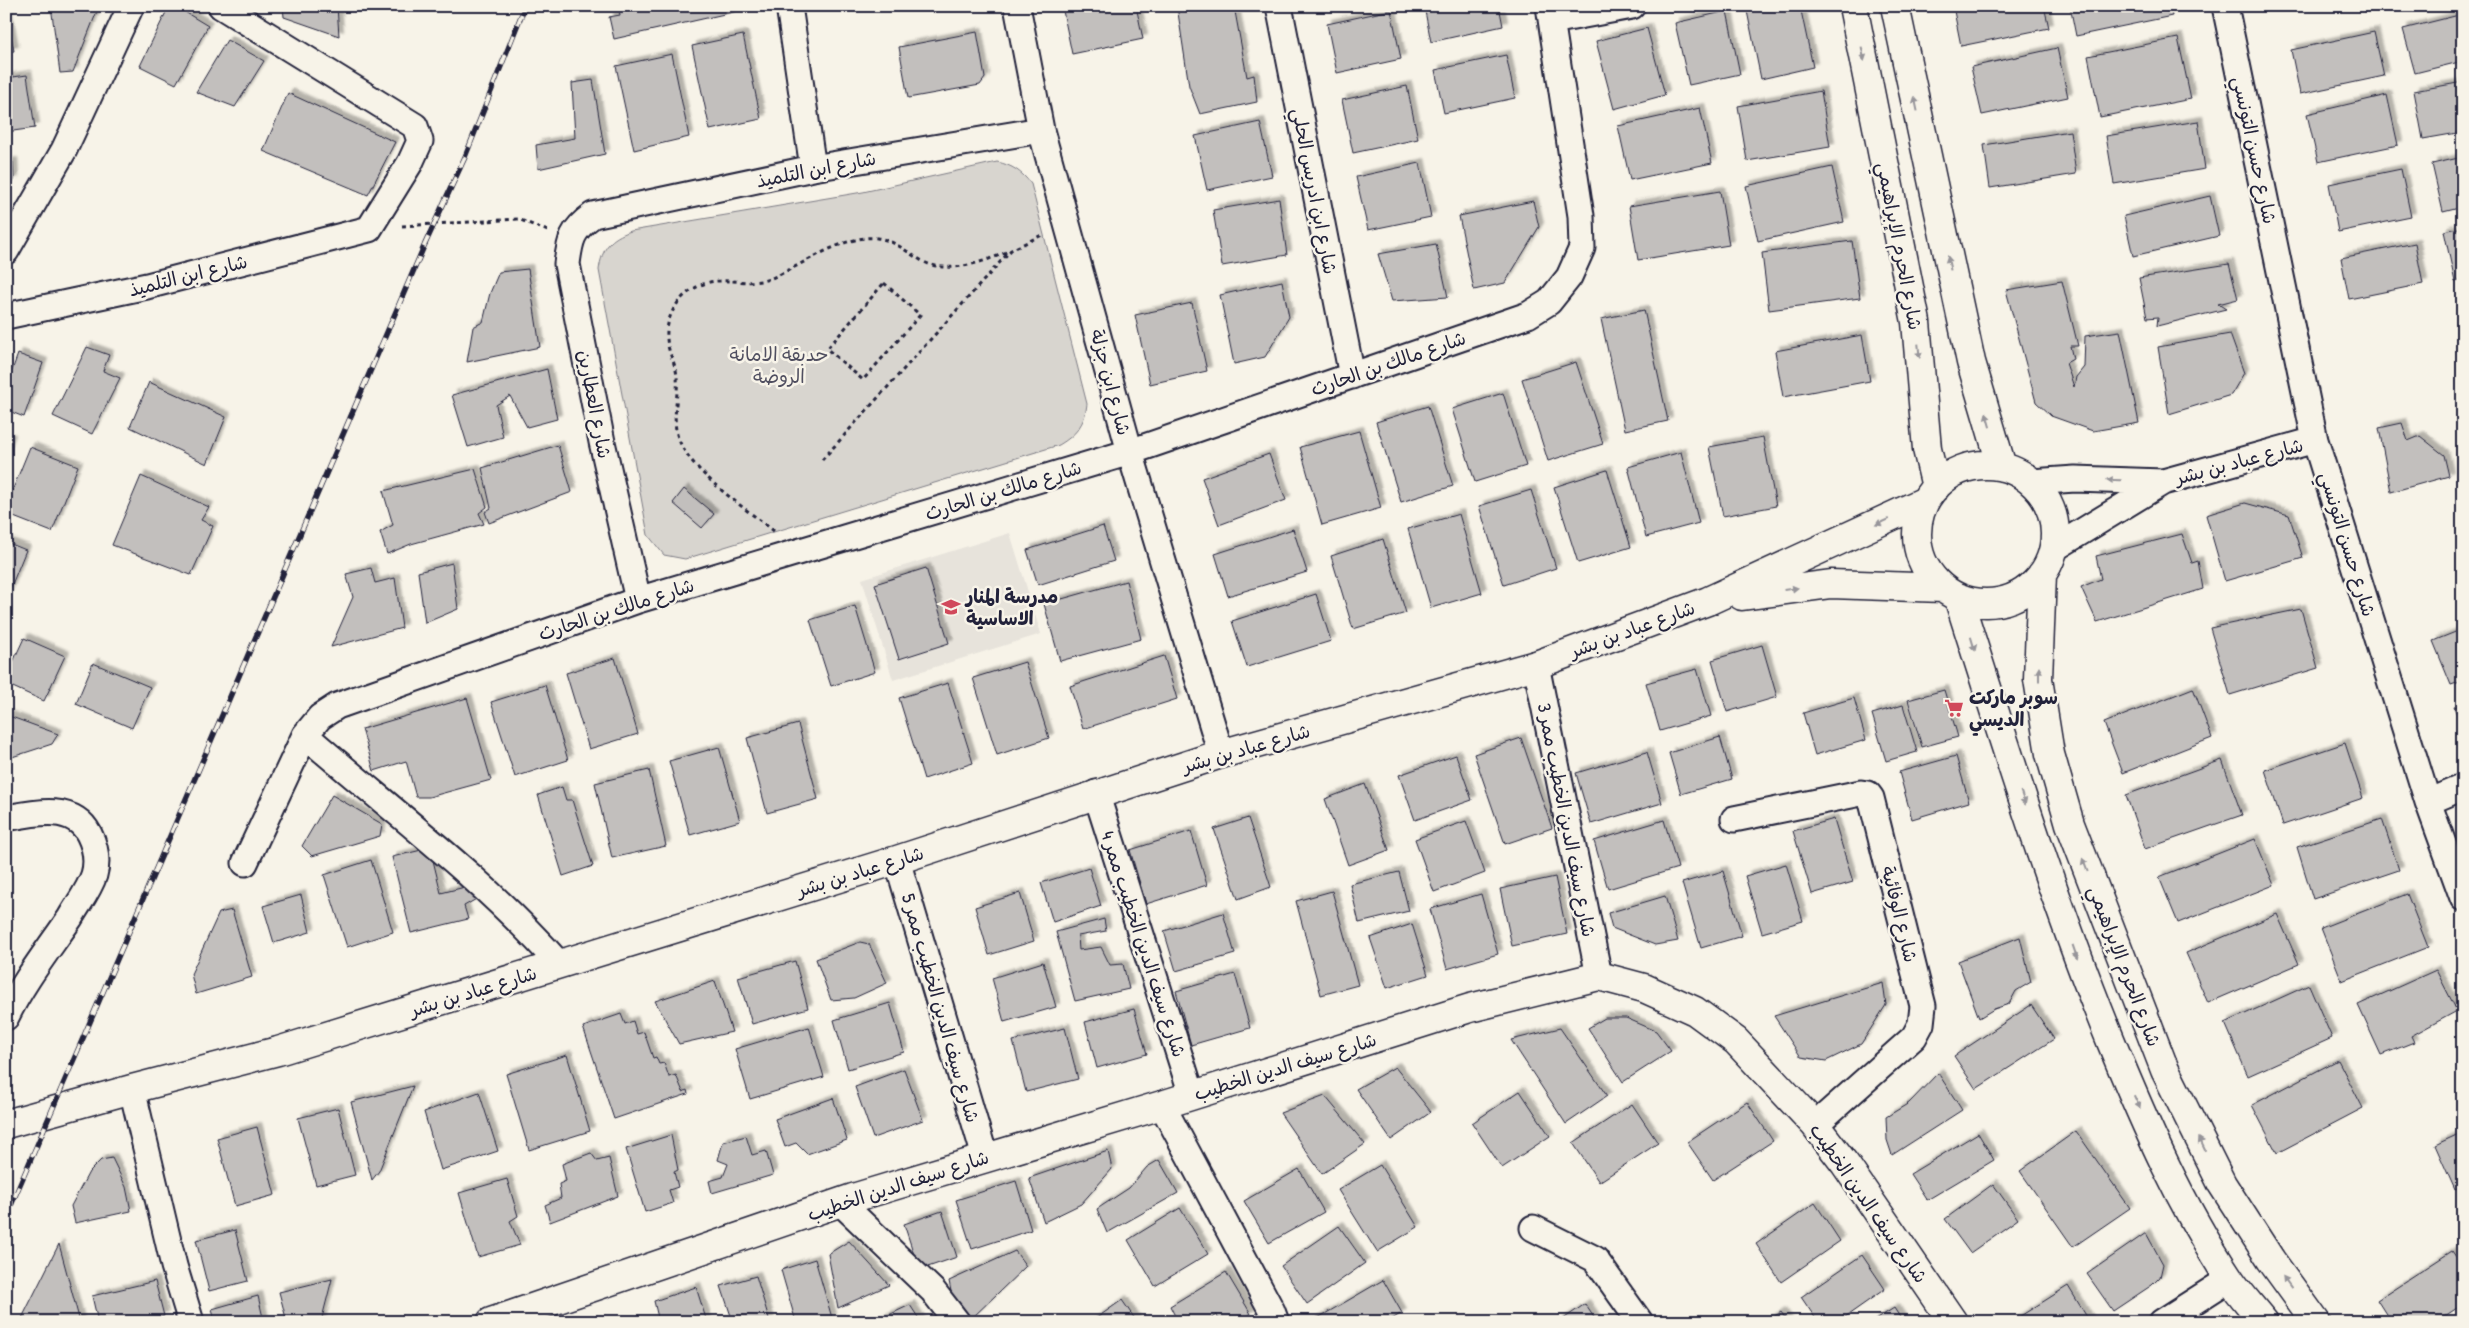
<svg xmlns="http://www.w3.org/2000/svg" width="2469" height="1328" viewBox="0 0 2469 1328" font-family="'Patrick Hand','Playpen Sans Arabic',sans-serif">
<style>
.built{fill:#e7e3db}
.green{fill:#d8d5cf;stroke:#7d7c85}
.building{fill:#c2bfbd;stroke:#22223b;filter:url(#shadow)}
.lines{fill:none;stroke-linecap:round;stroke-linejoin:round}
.street-casing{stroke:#22223b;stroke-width:29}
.secondary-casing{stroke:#22223b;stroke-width:31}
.path{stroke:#22223b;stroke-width:3;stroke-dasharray:4 4;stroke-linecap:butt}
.street{stroke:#f7f3e8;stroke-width:25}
.secondary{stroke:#f7f3e8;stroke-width:28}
.rail-casing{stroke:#22223b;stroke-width:5.5}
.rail{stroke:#f7f3e8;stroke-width:4;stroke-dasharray:11;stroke-linecap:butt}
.oneway{fill:#97959a}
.labels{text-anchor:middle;stroke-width:5;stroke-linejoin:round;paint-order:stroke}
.street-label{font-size:19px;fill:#22223b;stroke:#f7f3e8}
.park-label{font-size:19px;fill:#504f60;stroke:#f7f3e8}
.poi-label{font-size:19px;font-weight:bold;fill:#22223b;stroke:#f7f3e8;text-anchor:start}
</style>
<defs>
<filter id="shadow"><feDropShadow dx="4.5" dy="-4.5" stdDeviation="1" flood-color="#0004"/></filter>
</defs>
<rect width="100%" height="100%" fill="#f7f3e8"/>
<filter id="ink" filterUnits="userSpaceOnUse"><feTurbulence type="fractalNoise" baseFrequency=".02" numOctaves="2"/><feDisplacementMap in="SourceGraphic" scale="10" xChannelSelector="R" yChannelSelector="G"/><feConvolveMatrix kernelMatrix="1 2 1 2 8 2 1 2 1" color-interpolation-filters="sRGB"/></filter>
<g filter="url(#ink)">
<path class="built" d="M1010 533 1041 634 893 680 862 579Z"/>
<path class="green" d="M997 162C1012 165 1022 172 1031 184L1087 404C1085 424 1076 435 1059 445L685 559 664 555 648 535 599 270C602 248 610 238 631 231L863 192Z"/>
<path class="building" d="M51 6H99L73 72 60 73Z
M169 6H175L208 26 176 84 140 66Z
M283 6H337L339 36 284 17Z
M618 6H741L742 10 614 39 609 17 620 15Z
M1062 6H1136L1143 39 1072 54Z
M1177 6H1234L1247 77 1254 75 1257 102 1200 114 1189 86Z
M1424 6H1499L1503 26 1431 42Z
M1767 6H1800L1813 67 1761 79 1747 11Z
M1953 6H2044L2049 28 1961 46Z
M2070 6H2170L2172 16 2076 36Z
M6 10 14 51 6 52Z
M1391 10 1401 59 1337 73 1327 24Z
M1727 11 1740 74 1689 85 1675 23Z
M2463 14V61L2415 73 2403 29Z
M1647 28 1665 95 1614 109 1596 41Z
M977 32 985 78 980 85 908 98 899 47Z
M2374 32 2384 76 2300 94 2291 50Z
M743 35 761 119 710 130 692 46Z
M2178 38 2191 99 2100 117 2088 56Z
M227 40 264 61 235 107 196 92Z
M2057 48 2068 97 1982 115 1971 67Z
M672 54 689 137 634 150 616 66Z
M1506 55 1515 98 1444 113 1435 70Z
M27 75 35 128 6 132V78Z
M593 80 605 154 538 169 536 145 575 138 572 83Z
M2463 82V132L2423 139 2414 91Z
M1407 86 1418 139 1353 153 1342 100Z
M1821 91 1830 147 1747 161 1738 106Z
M288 93 395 142 368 195 263 151Z
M2387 95 2398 145 2318 162 2307 114Z
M1700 108 1712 163 1630 180 1618 126Z
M2198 121 2205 169 2114 184 2106 136Z
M1260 122 1272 176 1207 190 1195 136Z
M2070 131 2076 174 1990 188 1984 145Z
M2463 157V207L2443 212 2432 164Z
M13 162 14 181 6 183V163Z
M1420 163 1431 217 1368 230 1356 177Z
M1832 167 1844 222 1758 241 1746 186Z
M2401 169 2411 217 2338 232 2329 184Z
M1720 191 1729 245 1638 260 1629 206Z
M2210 196 2219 236 2133 256 2124 216Z
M1279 199 1287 255 1222 266 1213 210Z
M1533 201 1539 227 1505 283 1474 290 1459 216Z
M2463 227V280L2455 282 2444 231Z
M1852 241 1860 298 1769 310 1762 253Z
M2415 243 2423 284 2349 299 2341 258Z
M1436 244 1448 297 1392 301 1378 254Z
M2229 264 2238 299 2218 304 2226 309 2157 326 2158 317 2147 318 2139 278Z
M528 269 540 347 467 362 473 327 483 322 490 293 499 272Z
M1282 281 1289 317 1265 357 1234 364 1220 295Z
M2062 281 2078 346H2070L2073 359 2066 363 2074 387 2076 377 2084 367 2085 336 2120 331 2139 423 2093 431 2051 416 2036 402 2006 290Z
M1192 303 1207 371 1150 384 1135 315Z
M1644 310 1668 421 1625 430 1601 319Z
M2230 334 2244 373 2231 395 2169 414 2158 347Z
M1862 335 1870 381 1783 397 1775 351Z
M87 347 109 355 103 371 120 378 92 434 53 416Z
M18 354 43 363 24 417 6 410V387Z
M1576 362 1603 444 1548 461 1522 379Z
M547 369 557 419 527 427 510 396 496 405 503 437 468 447 452 395Z
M149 382 226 417 207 464 130 427Z
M1503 393 1526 466 1475 482 1452 409Z
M1428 406 1453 486 1401 502 1376 422Z
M2402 423 2408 441 2420 436 2444 455 2449 476 2391 492 2379 428Z
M1359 431 1381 508 1322 525 1300 447Z
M1763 437 1776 506 1723 516 1709 447Z
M6 438 11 439 6 453Z
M558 445 572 492 489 523 485 512 491 508 482 468Z
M30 447 78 466 52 532 6 514V506Z
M1681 452 1699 523 1646 537 1628 467Z
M1269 454 1286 500 1219 525 1202 478Z
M475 469 487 507 479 513 484 524 411 544 387 554 380 532 393 525 383 491Z
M1607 470 1631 547 1578 563 1554 487Z
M141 476 209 507 201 520 213 526 191 575 112 545Z
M684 489 714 514 702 528 673 503Z
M1531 490 1556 568 1504 585 1479 506Z
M2245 503 2289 515 2303 558 2225 581 2206 515Z
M1459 514 1482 593 1431 608 1408 529Z
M1103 526 1114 561 1038 585 1027 550Z
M1293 529 1307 572 1228 596 1215 554Z
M2182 534 2192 563 2198 561 2203 589 2097 622 2081 587 2101 579 2096 556Z
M1383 539 1406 613 1353 629 1331 556Z
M6 542 26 550 6 599Z
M452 563 458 609 425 623 418 572Z
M371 568 375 583 395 578 402 628 331 647 353 597 346 574Z
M926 568 949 643 899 659 875 584Z
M1126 581 1141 639 1060 661 1044 604Z
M1316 594 1331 641 1247 667 1232 621Z
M855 606 875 672 831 686 810 620Z
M2301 609 2318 668 2230 695 2210 628Z
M2463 629V681L2451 685 2433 641Z
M24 638 65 656 44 701 6 684V677Z
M1762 645 1777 697 1727 712 1712 660Z
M1164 656 1177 699 1083 729 1070 686Z
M615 658 638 734 589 749 566 673Z
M1025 662 1049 738 997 755 973 678Z
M93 663 150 687 132 728 76 704Z
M1697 669 1711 716 1660 731 1646 683Z
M948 683 973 763 924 779 899 698Z
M545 685 568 760 515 777 491 702Z
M2193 688 2212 738 2123 773 2104 723Z
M1944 690 1958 737 1922 747 1908 700Z
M467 698 491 780 429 797H416L406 761 374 771 362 729Z
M1854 698 1866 740 1815 755 1803 713Z
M2463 704V730L2454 707Z
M1903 705 1917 752 1886 761 1872 714Z
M6 715 58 734 52 744 6 759Z
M798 724 818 799 767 813 747 738Z
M1720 737 1732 779 1681 794 1669 753Z
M1521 738 1552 828 1505 844 1474 754Z
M2345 743 2363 798 2283 825 2265 770Z
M719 747 740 821 690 835 669 761Z
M1647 752 1662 803 1591 824 1576 773Z
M1456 755 1472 800 1415 820 1399 775Z
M1956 756 1969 802 1912 819 1899 772Z
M2222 760 2242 815 2145 849 2126 795Z
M649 770 666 846 612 858 595 783Z
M1365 784 1389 850 1348 865 1325 799Z
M562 787 566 800H572L593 866 563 876 538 795Z
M332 795 382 824 380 836 312 856 302 846Z
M1248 818 1271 887 1238 899 1214 829Z
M1834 819 1853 882 1812 894 1793 831Z
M2382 819 2399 870 2313 899 2297 847Z
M1664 820 1678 868 1608 889 1594 841Z
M1466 821 1485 873 1434 892 1415 839Z
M1191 831 1207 885 1146 904 1130 850Z
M2255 839 2274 885 2178 923 2159 877Z
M430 848 441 893 469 886 480 897 464 906 468 919 411 933 392 857Z
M371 860 393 932 347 947 324 875Z
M1786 864 1803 921 1762 933 1745 876Z
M1089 868 1101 906 1053 922 1041 883Z
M1723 871 1742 936 1701 948 1682 883Z
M1399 872 1409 911 1359 923 1350 884Z
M1555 877 1567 934 1512 946 1500 889Z
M1332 891 1358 985 1321 995 1296 901Z
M1020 893 1034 941 989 955 975 907Z
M1481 894 1498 954 1447 969 1430 909Z
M2407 894 2428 947 2342 981 2321 928Z
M301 895 310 932 274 943 263 906Z
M1665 896 1678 941 1655 945 1612 928 1608 913Z
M232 910 252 977 196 994 191 974 219 913Z
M1223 913 1235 954 1176 971 1164 931Z
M2277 914 2299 964 2208 1003 2186 953Z
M1104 919 1106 931 1078 936 1079 950 1101 947 1110 965 1123 964 1129 989 1075 1001 1056 932Z
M1412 924 1428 975 1387 988 1370 938Z
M2020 937 2031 982 2016 991 2009 1004 1994 1009 1979 1018 1958 961Z
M860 942 869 944 887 983 854 998 831 1000 816 959Z
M795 961 808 1008 752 1024 738 977Z
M1043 962 1056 1007 1004 1022 992 978Z
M2436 970 2457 1011 2411 1036 2414 1042 2381 1055 2358 1005Z
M1235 974 1250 1028 1191 1045 1176 991Z
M715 981 732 1032 679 1044 655 1001Z
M1883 983 1886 1005 1861 1044 1826 1061 1801 1057 1774 1016Z
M2309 985 2332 1038 2248 1076 2225 1023Z
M890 1003 904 1052 848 1069 834 1020Z
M2031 1005 2054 1039 1976 1089 1954 1056Z
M1134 1009 1147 1054 1097 1068 1085 1022Z
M621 1014 625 1024 633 1021 637 1034 644 1032 653 1058 656 1057 659 1064 664 1063 669 1077 676 1075 683 1092 687 1090 688 1094 614 1119 583 1027Z
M1605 1018H1626L1656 1031 1671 1051 1623 1082 1588 1028Z
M809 1027 824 1077 750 1099 735 1049Z
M1065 1028 1078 1079 1026 1092 1013 1041Z
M1560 1028 1607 1096 1566 1124 1511 1040Z
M567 1055 590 1131 529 1150 506 1074Z
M2338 1060 2363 1108 2277 1153 2252 1105Z
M1395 1067 1431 1112 1391 1140 1356 1089Z
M904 1069 923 1120 873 1138 855 1087Z
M1938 1073 1962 1110 1892 1155 1887 1140 1886 1117 1909 1103Z
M413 1086 379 1171 372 1180 351 1102Z
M1520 1091 1550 1136 1502 1168 1472 1123Z
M479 1092 498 1151 441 1170 424 1112Z
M1325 1096 1365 1144 1322 1174 1280 1113Z
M833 1098 847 1140 807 1154 796 1143 785 1147 775 1119Z
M1747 1102 1773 1141 1713 1180 1687 1142Z
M1632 1104 1658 1143 1599 1182 1573 1143Z
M338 1108 355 1175 316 1185 298 1118Z
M257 1127 275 1195 235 1206 217 1138Z
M2076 1131 2130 1208 2073 1247 2020 1171Z
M2463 1132V1186L2455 1190 2435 1145Z
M1978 1133 1994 1160 1927 1200 1910 1174Z
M671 1135 678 1170 674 1172 678 1187 669 1190 673 1203 645 1212 626 1149Z
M746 1136 752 1155 766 1151 773 1175 712 1193 709 1181 723 1177 728 1164 718 1160 723 1142Z
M1108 1151 1112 1169 1081 1204 1044 1222 1029 1178Z
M591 1153 597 1161 609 1158 618 1196 550 1222 545 1205 561 1198 559 1184 566 1181 562 1164Z
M112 1158 126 1187 131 1211 75 1223 71 1206 89 1172 101 1160Z
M1159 1160 1178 1193 1107 1233 1097 1209 1129 1188 1147 1167Z
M1380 1165 1418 1227 1377 1252 1338 1190Z
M1299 1169 1324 1212 1269 1243 1244 1201Z
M507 1179 518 1216 510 1221 520 1245 478 1257 459 1193Z
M1016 1181 1031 1230 972 1249 956 1200Z
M1993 1184 2018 1219 1970 1253 1945 1219Z
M1815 1203 1840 1241 1781 1282 1756 1244Z
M1180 1208 1208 1254 1155 1286 1128 1240Z
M942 1211 957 1257 919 1270 904 1224Z
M1339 1226 1365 1263 1307 1304 1281 1266Z
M235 1230 248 1281 209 1291 196 1240Z
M2146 1233 2163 1264 2160 1277 2152 1285 2113 1311 2087 1274Z
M849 1241 889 1285 838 1308 828 1254Z
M59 1244 80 1322H20Z
M1015 1251 1026 1266 969 1321 954 1307 949 1281Z
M2452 1251 2463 1267V1304L2436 1322H2391L2377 1300Z
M1862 1255 1885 1289 1838 1322H1818L1801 1297Z
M815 1259 832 1318 819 1322H796L781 1270Z
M1226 1272 1251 1314 1235 1322H1221L1216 1315 1206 1322H1178L1170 1306Z
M756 1276 770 1322H733L721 1286Z
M332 1279 321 1322H287L279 1292Z
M1383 1280 1402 1313 1387 1322H1311Z
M155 1281 164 1316 141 1322H98L92 1296Z
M2068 1286 2090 1322H2011Z
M696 1287 707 1322H659L654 1301Z
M258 1296 264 1322H215L212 1309Z
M1122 1300 1137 1322H1091Z
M1585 1304 1597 1322H1559Z
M910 1305 921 1322H874Z
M1894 1308 1903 1322H1872Z
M1781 1312 1788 1322H1766Z"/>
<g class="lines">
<g class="street-casing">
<path id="street" d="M789 6 813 168
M1017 6 1041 130 1130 452 1221 754
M1279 6 1352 376
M2225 6 2315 440 2428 802 2463 898
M1552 21 1632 6
M6 251 64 150 131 6
M6 316 147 286 369 229 410 163 420 141 415 126 221 6
M2031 482 2075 479 2163 482
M2055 548 2163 482 2315 440
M638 600 602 442 567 264C570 239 572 230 593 215L813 168 1041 130
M1536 665 1599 976
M305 735C391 810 483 878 559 964
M1096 793 1192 1095
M2428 802 2463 787
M6 818C33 813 73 803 89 834 95 846 98 861 94 875 89 890 78 904 70 918 48 950 23 982 6 1017
M1734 819 1861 793 1868 794 1871 798 1923 1006 1921 1024 1914 1037 1815 1125
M897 860 985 1157
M245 863 305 735 320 717 337 706 638 600 1130 452 1528 315 1549 302 1569 277 1582 248 1581 216 1549 6
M132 1089 174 1266 191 1322
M1162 1105 1272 1311 1276 1322
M840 1202 933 1291 957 1322
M1533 1228 1595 1259 1640 1322
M2162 1322 2229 1279"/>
</g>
<g class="secondary-casing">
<path id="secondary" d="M1853 6 1916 322 1927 449 1936 487
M1895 6 1971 362 2002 467
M1917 534a69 69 0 1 1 138 0a69 69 0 1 1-138 0Z
M2042 574 2038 679 2050 754 2070 824 2165 1070 2222 1184 2271 1260 2316 1322
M1742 596 1831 584 1943 588
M1958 597C2006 747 2052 898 2112 1044 2145 1124 2181 1206 2229 1278 2239 1293 2252 1307 2264 1322
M6 1124 132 1089 278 1051 897 860 1221 754 1536 665 1708 601 1925 501
M491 1322 853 1198 1162 1105 1470 1008 1599 976 1644 988 1695 1011 1736 1041 1815 1125 1845 1164 1953 1322"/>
</g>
<path class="path" d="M402 226 518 219 548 231
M884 283 920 315 863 380 827 349Z
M822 460 1011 250 1044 234
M774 531C745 508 682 467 676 430 673 410 680 390 676 370 673 359 667 349 667 337 665 308 691 281 720 281 738 280 755 285 772 278 801 266 845 234 877 238 895 240 909 254 924 262 950 275 987 261 1011 250"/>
<use href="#street" class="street"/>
<use href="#secondary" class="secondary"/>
<g class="rail-casing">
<path id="rail" d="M6 1217 425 244 465 157 525 6"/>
</g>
<use href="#rail" class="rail"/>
</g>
<defs><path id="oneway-solid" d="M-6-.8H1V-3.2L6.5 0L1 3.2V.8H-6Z" transform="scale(1.25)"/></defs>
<g class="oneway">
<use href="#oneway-solid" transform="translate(1863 54) rotate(79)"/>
<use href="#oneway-solid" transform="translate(1916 104) rotate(-102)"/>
<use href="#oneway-solid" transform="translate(1949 263) rotate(-102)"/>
<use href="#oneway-solid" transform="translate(1919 351) rotate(84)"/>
<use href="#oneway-solid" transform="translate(1988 420) rotate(-106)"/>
<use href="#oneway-solid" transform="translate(2114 480) rotate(-178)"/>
<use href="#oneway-solid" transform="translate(1882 522) rotate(155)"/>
<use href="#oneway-solid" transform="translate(1791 589) rotate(-8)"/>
<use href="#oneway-solid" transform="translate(1973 644) rotate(73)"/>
<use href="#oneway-solid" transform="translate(2039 674) rotate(-90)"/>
<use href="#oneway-solid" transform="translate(2023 798) rotate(71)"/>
<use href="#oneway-solid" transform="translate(2085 865) rotate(-111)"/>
<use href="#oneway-solid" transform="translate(2075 952) rotate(71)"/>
<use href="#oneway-solid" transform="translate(2137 1102) rotate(65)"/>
<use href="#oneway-solid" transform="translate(2202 1144) rotate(-116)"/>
<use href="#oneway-solid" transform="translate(2287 1282) rotate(-126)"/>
</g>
</g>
<defs>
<g id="school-bare" transform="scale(1.5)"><path d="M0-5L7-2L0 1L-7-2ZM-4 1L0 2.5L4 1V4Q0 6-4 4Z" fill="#d1495b" stroke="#f7f3e8" stroke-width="2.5" paint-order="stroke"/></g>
<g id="supermarket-bare" transform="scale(1.5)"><path d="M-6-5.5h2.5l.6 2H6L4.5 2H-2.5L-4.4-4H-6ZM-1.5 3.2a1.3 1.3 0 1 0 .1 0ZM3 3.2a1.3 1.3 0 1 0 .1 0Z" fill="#d1495b" stroke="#f7f3e8" stroke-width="2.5" paint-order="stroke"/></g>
</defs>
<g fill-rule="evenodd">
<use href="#school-bare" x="951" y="607"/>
<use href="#supermarket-bare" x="1954" y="708"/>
</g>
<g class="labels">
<g class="street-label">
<text transform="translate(2255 150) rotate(78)" y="7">شارع حسن التونسي</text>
<text transform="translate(816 169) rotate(-11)" y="7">شارع ابن التلميذ</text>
<text transform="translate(1315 191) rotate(79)" y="7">شارع ابن ادريس الحلي</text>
<text transform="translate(1900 246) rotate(79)" y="7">شارع الحرم الإبراهيمي</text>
<text transform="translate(188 275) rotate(-14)" y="7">شارع ابن التلميذ</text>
<text transform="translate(1388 363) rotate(-19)" y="7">شارع مالك بن الحارث</text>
<text transform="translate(1111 382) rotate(75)" y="7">شارع ابن جزلة</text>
<text transform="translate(595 404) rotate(79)" y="7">شارع العطارين</text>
<text transform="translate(2239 461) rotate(-15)" y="7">شارع عباد بن بشر</text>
<text transform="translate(1003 490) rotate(-17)" y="7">شارع مالك بن الحارث</text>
<text transform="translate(2348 544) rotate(73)" y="7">شارع حسن التونسي</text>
<text transform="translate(616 609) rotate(-18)" y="7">شارع مالك بن الحارث</text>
<text transform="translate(1632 629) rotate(-20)" y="7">شارع عباد بن بشر</text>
<text transform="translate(1246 748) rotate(-16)" y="7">شارع عباد بن بشر</text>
<text transform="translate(1567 820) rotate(79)" y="7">شارع سيف الدين الخطيب ممر 3</text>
<text transform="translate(860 871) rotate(-17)" y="7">شارع عباد بن بشر</text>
<text transform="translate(1900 914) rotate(76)" y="7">شارع الوفائية</text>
<text transform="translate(1144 944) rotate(72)" y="7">شارع سيف الدين الخطيب ممر 4</text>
<text transform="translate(2125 966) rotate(69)" y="7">شارع الحرم الإبراهيمي</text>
<text transform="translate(473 991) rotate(-17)" y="7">شارع عباد بن بشر</text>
<text transform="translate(941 1008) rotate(74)" y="7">شارع سيف الدين الخطيب ممر 5</text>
<text transform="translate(1285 1066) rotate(-17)" y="7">شارع سيف الدين الخطيب</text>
<text transform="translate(898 1185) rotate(-18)" y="7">شارع سيف الدين الخطيب</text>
<text transform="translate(1869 1203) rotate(55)" y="7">شارع سيف الدين الخطيب</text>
</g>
<g class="park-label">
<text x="779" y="361">حدبقة الامانة<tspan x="779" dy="22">الروضة</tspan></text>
</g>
<g class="poi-label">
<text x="966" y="603">مدرسة المنار<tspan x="966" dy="22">الاساسية</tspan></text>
<text x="1969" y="704">سوبر ماركت<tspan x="1969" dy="22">الديسي</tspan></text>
</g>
</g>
<rect width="2469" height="1328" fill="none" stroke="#f7f3e8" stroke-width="25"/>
<rect x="12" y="12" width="2444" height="1303" fill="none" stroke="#22223b" stroke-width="2" filter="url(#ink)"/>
</svg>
